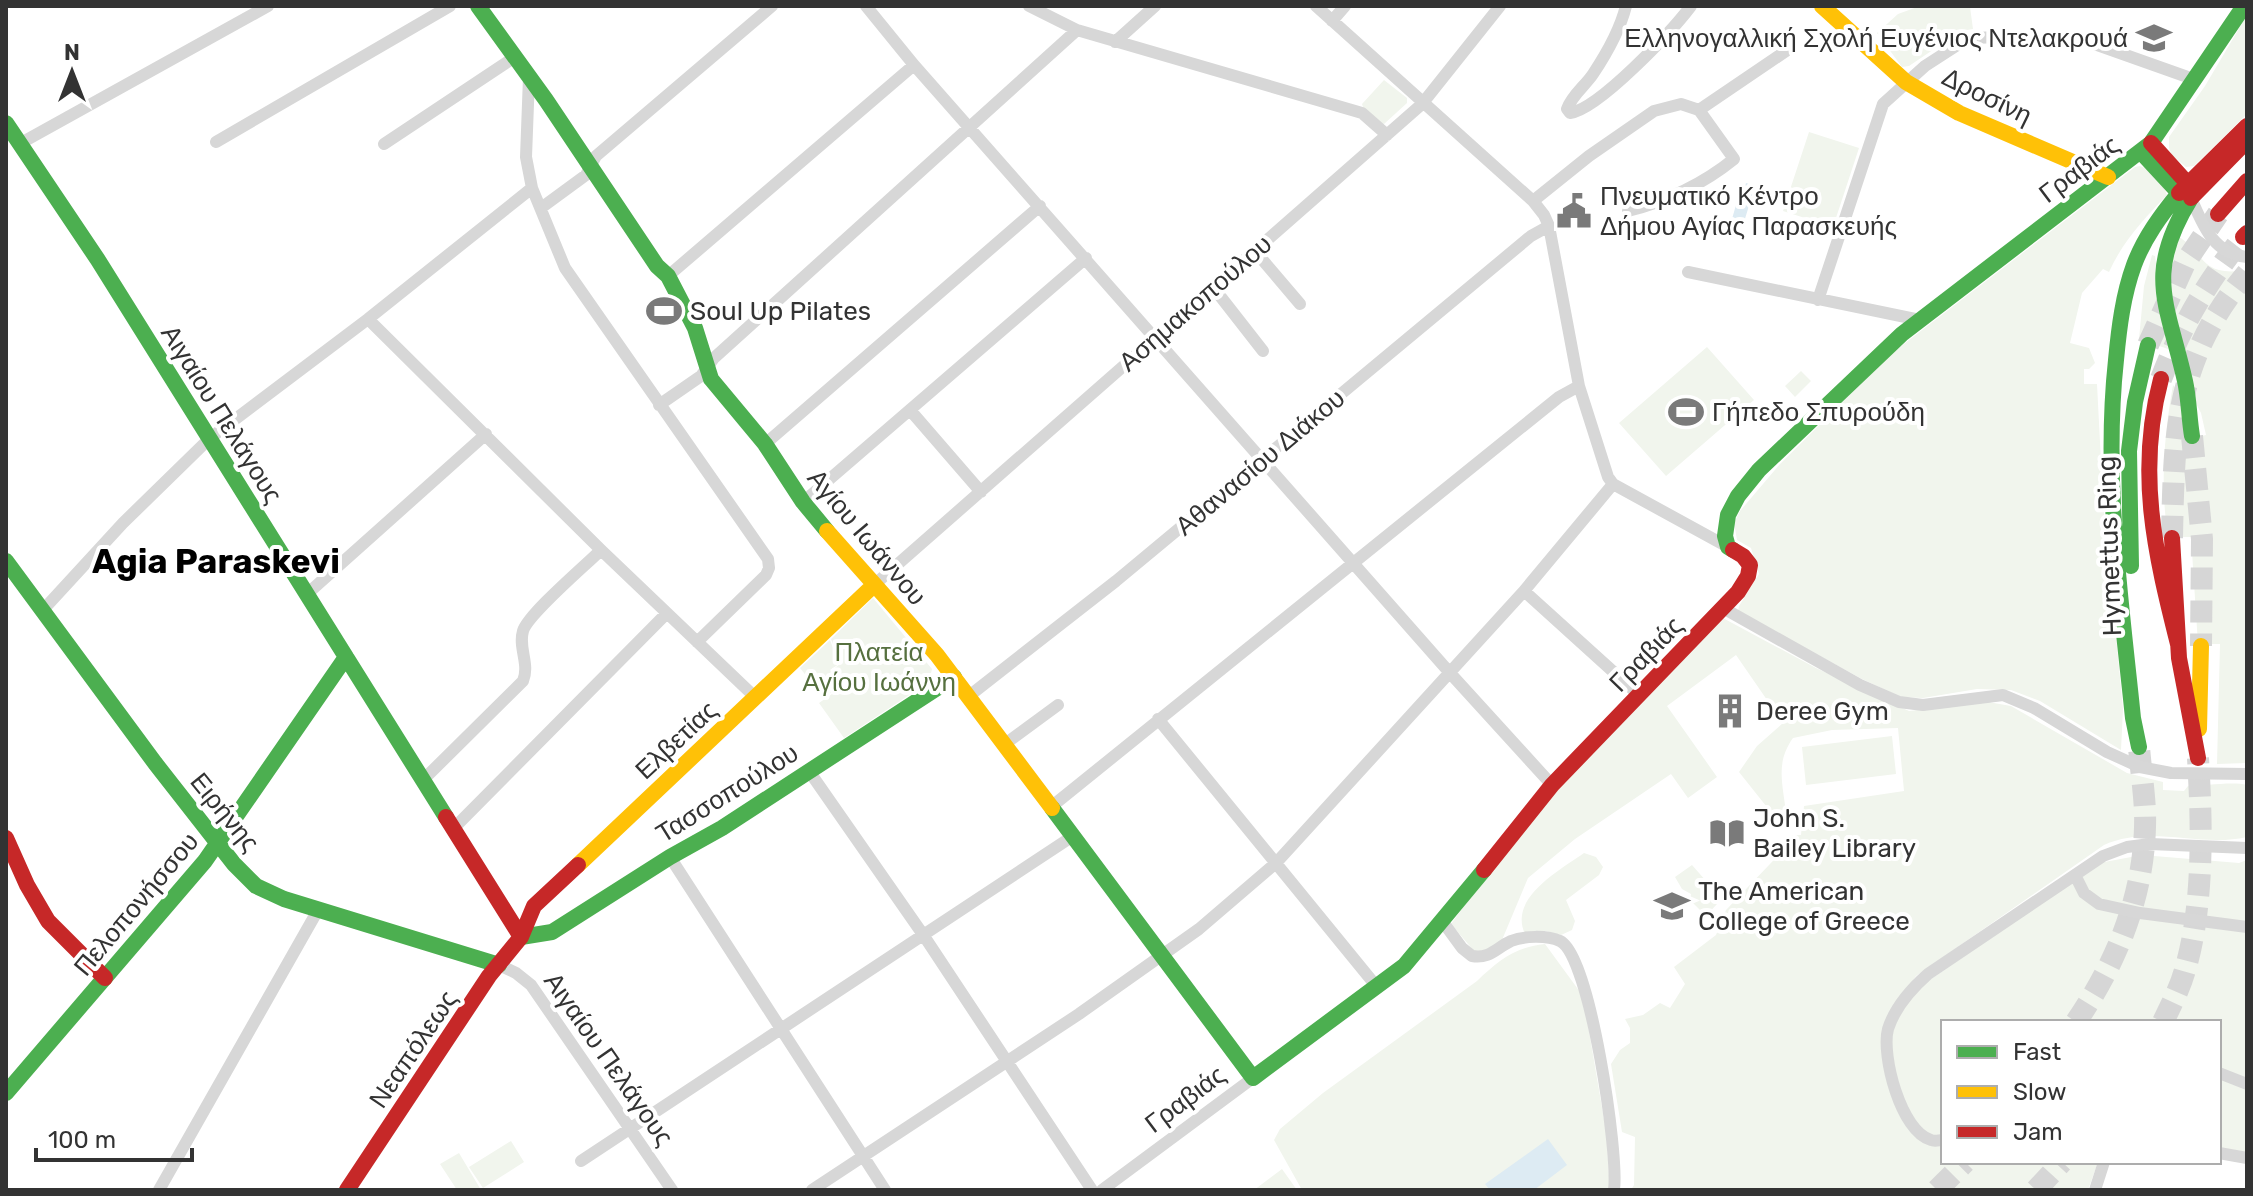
<svg xmlns="http://www.w3.org/2000/svg" width="2253" height="1196" viewBox="0 0 2253 1196" font-family="Rubik,sans-serif">
<style>
.green{fill:#f1f5ed}
.water{fill:#ddebf3}
.lines{fill:none;stroke-linecap:round;stroke-linejoin:round}
.highway-tunnel{stroke:#d6d6d6;stroke-width:22;stroke-dasharray:22 11;stroke-linecap:butt}
.street{stroke:#d7d7d7;stroke-width:12}
.fast{stroke:#4caf50;stroke-width:16}
.slow{stroke:#ffc107;stroke-width:16}
.jam{stroke:#c62828;stroke-width:16}
.labels{text-anchor:middle;stroke-width:8;stroke-linejoin:round;paint-order:stroke}
.poi-label{font-size:26px;fill:#333;stroke:#fff;text-anchor:start}
.street-label{font-size:26px;fill:#333;stroke:#fff}
.park-label{font-size:26px;fill:#56703f;stroke:#fff}
.district-label{font-size:34px;font-weight:bold;fill:#000;stroke:#fff}
</style>
<rect width="100%" height="100%" fill="#fff"/>
<path class="green" d="M1920 6 1970 7 1973 29 1961 31 1909 66 1902 67 1877 33 1898 14Z
M2247 15V114L2194 166 2186 167 2172 155 2169 148V137L2205 86Z
M1384 80 1407 98V103L1384 124C1376 122 1364 112 1362 104Z
M1809 132 1859 148 1833 227 1783 211Z
M2140 166C2152 170 2163 183 2167 195 2144 219 2123 241 2109 272L2103 269 2082 293 2070 343 2089 348 2095 363 2089 369H2084V384H2097L2103 501 2123 709 2121 750 2040 701 2011 690 1977 689 1923 698 1901 697 1862 679 1738 611 1739 606 1759 574 1751 548 1737 540 1734 523 1740 511 1780 464 1892 353 2135 167Z
M2174 234C2206 250 2197 278 2247 270V763L2217 764 2220 644H2198L2191 537H2168C2160 486 2164 436 2173 385L2181 395 2191 438 2206 435 2201 413 2175 363 2166 235Z
M2152 255 2155 256 2168 349 2139 339 2144 286Z
M1707 347 1754 400 1666 476 1619 423Z
M1801 371 1811 381 1795 397 1785 386Z
M873 598 932 669 929 682 844 738 819 703 845 685 832 670 840 664 831 639Z
M1721 617 1816 668 1909 711 1988 702 2011 706 2127 773 2163 782V790L2184 791 2188 786C2205 786 2232 781 2247 785V837C2199 848 2151 824 2104 845L1916 976 1898 1002 2099 863 2142 855 2239 863 2247 860V1156L2219 1153V1022H1943V1162H2098L2088 1190H1631L1634 1185 1635 1137 1622 1132 1611 1064 1620 1050 1630 1043V1028L1625 1019 1643 1015 1660 1003 1670 1008 1685 984 1674 967 1716 935 1726 910 1790 843 1792 835H1801L1804 806 1904 791 1898 728 1832 730 1793 738C1775 763 1783 784 1786 813L1778 821 1739 772 1757 746 1783 723 1736 655 1667 706 1717 777 1688 798 1671 774 1575 839 1528 878 1502 940 1483 953 1474 951 1451 924 1518 832Z
M830 640 839 664 830 670 842 684 824 698 800 668Z
M1892 736 1896 774 1806 785 1802 747Z
M1584 853 1596 857 1603 867 1599 875 1566 900 1575 921 1572 930 1561 935 1545 931 1525 934C1508 898 1560 870 1584 853Z
M1692 865 1714 890 1720 891 1717 904 1706 916 1690 900 1691 894 1682 889 1675 877Z
M1545 944 1583 996 1606 1131 1610 1190H1302L1274 1140 1280 1129 1323 1093 1477 981C1498 961 1515 947 1545 944Z
M511 1141 524 1162 483 1188 469 1167Z
M459 1153 481 1190H457L440 1164Z
M1282 1169 1297 1190H1254Z"/>
<path class="water" d="M1746 183 1755 186 1744 222 1732 219 1740 191 1743 192Z
M1548 1139 1567 1165 1534 1190H1490L1485 1184Z"/>
<g class="lines">
<path class="highway-tunnel" d="M2148 345 2185 263 2218 214
M2161 379C2183 322 2206 284 2243 237
M2192 436 2202 539 2201 646
M2172 538C2174 432 2175 359 2247 273
M2076 1022C2116 963 2143 899 2145 827 2146 801 2141 774 2139 747
M2163 1022C2171 1005 2180 988 2185 970 2204 906 2202 824 2198 758
M1937 1190 1965 1162
M2036 1190 2062 1162"/>
<path class="street" d="M866 6 914 65 1450 673 1552 785
M1029 6 1077 30 1362 113 1387 135
M1316 6 1533 201 1544 215 1549 226 1579 386 1608 477 1613 484 1728 547
M1626 6C1620 30 1607 53 1593 74 1585 86 1572 95 1567 109L1570 113C1599 109 1672 31 1691 6
M1332 21 1345 6
M1115 42 1155 6
M529 77 526 157 532 188 565 268 768 559 769 568 766 575 697 642
M216 142 450 6
M21 143 268 6
M384 144 515 57
M2191 198C2203 225 2213 254 2247 257
M1533 201 1589 156 1654 111 1681 104 1699 110
M541 208 586 175 596 156 772 6
M1628 211C1667 201 1702 185 1734 159L1699 110 1786 51
M1255 251 1300 304
M1688 272 1920 320
M668 276 914 65
M1213 287 1263 351
M1818 300 1883 104 1925 66 1959 44 1975 38 1997 37 2086 41 2196 80
M368 319 601 550 756 698
M659 405 701 376 714 358 1077 30
M910 410 981 492
M765 444 1040 206
M803 502 1086 258
M874 585 1422 104 1500 6
M1524 591 1639 695
M307 594 486 434
M1723 608 1860 685 1899 702 1923 705 2003 695 2034 708 2107 752 2140 767 2171 773 2247 774
M43 610 123 523 209 439 368 319 532 188
M969 696 1116 581 1531 236 1549 226
M1158 719 1377 987
M1009 741 1058 705
M809 771 924 936 1092 1190
M422 781 523 681C530 664 518 648 523 631 528 614 585 566 601 550
M1051 807 1559 397 1579 386
M453 829 667 613
M670 857 885 1190
M2075 875 2084 893 2099 904 2140 913 2247 927
M1443 922 1462 948 1472 956C1490 959 1496 948 1511 941 1523 936 1547 935 1560 941 1590 955 1619 1154 1614 1190
M499 965 516 973 531 985 672 1190
M2219 1073 2247 1084
M1943 1140C1939 1140 1935 1142 1931 1140 1901 1132 1881 1055 1888 1029 1895 1007 1911 989 1928 974L2103 856 2127 847 2150 844 2247 848
M2219 1153 2247 1158
M581 1161 1073 836
M159 1190 318 910
M812 1190 1079 1014 1199 929 1276 863 1524 591 1613 484
M1102 1190 1253 1078
M2095 1190 2104 1162"/>
<path class="fast" d="M478 6 546 100 657 266 668 276 695 328 711 379 765 444 803 502 827 531
M6 123 98 260 446 817
M2141 152 2179 193 2186 196
M2191 198C2144 274 2167 302 2185 381 2189 399 2189 418 2192 436
M1733 550 1728 547 1725 536 1728 515 1738 496 1759 470 1902 334 2151 143 2244 6
M6 561 155 763 234 864 256 886 284 899 499 965
M2131 566 2129 451 2135 402 2148 345
M2139 747 2133 718C2121 599 2103 480 2116 360 2119 328 2123 295 2134 265 2144 238 2161 215 2179 193
M1052 808 1253 1078 1404 966 1484 870
M521 937 552 932 670 857 722 828 954 677
M6 1093 205 861 346 657"/>
<path class="slow" d="M1822 6 1906 82 1959 113 2108 177
M827 531 937 655 1052 808
M2199 729 2201 646
M578 865 874 585"/>
<path class="jam" d="M2151 143 2188 184 2190 191
M2179 193 2247 126
M2191 198 2247 141
M2218 214 2247 181
M2243 237 2247 233
M2161 379C2136 472 2155 553 2178 644
M2172 538 2179 658 2198 758
M446 817 521 937
M6 838 27 885 48 921 105 978
M1484 870 1552 785 1738 592 1748 576 1750 565 1743 556 1733 550
M347 1190 489 976 521 937 534 906 578 865"/>
</g>
<defs>
<g id="school-bare" transform="scale(2.76)"><path d="M0-5L7-2L0 1L-7-2ZM-4 1L0 2.5L4 1V4Q0 6-4 4Z" fill="#7a7a7a" stroke="#fff" stroke-width="2.5" paint-order="stroke"/></g>
<g id="civic-bare" transform="scale(2.76)"><path d="M-.6-6.5H3V-4.5H.6V-3L4-1V1h2V6H-6V1h2V-1L-.6-3ZM-1.2 2.5V6h2.4V2.5Z" fill="#7a7a7a" stroke="#fff" stroke-width="2.5" paint-order="stroke"/></g>
<g id="stadium-bare" transform="scale(2.76)"><path d="M0-5a6.5 5 0 1 0 0 10a6.5 5 0 1 0 0-10ZM-3.5-1.8h7v3.6h-7Z" fill="#7a7a7a" stroke="#fff" stroke-width="2.5" paint-order="stroke"/></g>
<g id="building-bare" transform="scale(2.76)"><path d="M-4-6H4V6H1V3H-1V6H-4ZM-2.5-4.3h1.7v1.8h-1.7ZM.8-4.3h1.7v1.8H.8ZM-2.5-1h1.7V.8h-1.7ZM.8-1h1.7V.8H.8Z" fill="#7a7a7a" stroke="#fff" stroke-width="2.5" paint-order="stroke"/></g>
<g id="library-bare" transform="scale(2.76)"><path d="M-6-4Q-3-5.5-.7-3.5V5Q-3 3-6 4ZM6-4Q3-5.5 .7-3.5V5Q3 3 6 4Z" fill="#7a7a7a" stroke="#fff" stroke-width="2.5" paint-order="stroke"/></g>
<g id="university-bare" transform="scale(2.76)"><path d="M0-5L7-2L0 1L-7-2ZM-4 1L0 2.5L4 1V4Q0 6-4 4Z" fill="#7a7a7a" stroke="#fff" stroke-width="2.5" paint-order="stroke"/></g>
</defs>
<g fill-rule="evenodd">
<use href="#school-bare" x="2154" y="38"/>
<use href="#civic-bare" x="1574" y="211"/>
<use href="#stadium-bare" x="664" y="311"/>
<use href="#stadium-bare" x="1686" y="412"/>
<use href="#building-bare" x="1730" y="711"/>
<use href="#library-bare" x="1727" y="833"/>
<use href="#university-bare" x="1672" y="906"/>
</g>
<g class="labels">
<g class="poi-label">
<text x="2128" y="47" text-anchor="end">Ελληνογαλλική Σχολή Ευγένιος Ντελακρουά</text>
<text x="1600" y="205">Πνευματικό Κέντρο<tspan x="1600" dy="30">Δήμου Αγίας Παρασκευής</tspan></text>
<text x="690" y="320">Soul Up Pilates</text>
<text x="1712" y="421">Γήπεδο Σπυρούδη</text>
<text x="1756" y="720">Deree Gym</text>
<text x="1753" y="827">John S.<tspan x="1753" dy="30">Bailey Library</tspan></text>
<text x="1698" y="900">The American<tspan x="1698" dy="30">College of Greece</tspan></text>
</g>
<g class="street-label">
<text transform="translate(1987 96) rotate(26)" y="9">Δροσίνη</text>
<text transform="translate(2079 169) rotate(-37)" y="9">Γραβιάς</text>
<text transform="translate(1195 303) rotate(-41)" y="9">Ασημακοπούλου</text>
<text transform="translate(222 414) rotate(58)" y="9">Αιγαίου Πελάγους</text>
<text transform="translate(1260 462) rotate(-40)" y="9">Αθανασίου Διάκου</text>
<text transform="translate(867 537) rotate(50)" y="9">Αγίου Ιωάννου</text>
<text transform="translate(2109 546) rotate(-92)" y="9">Hymettus Ring</text>
<text transform="translate(1646 654) rotate(-46)" y="9">Γραβιάς</text>
<text transform="translate(676 740) rotate(-43)" y="9">Ελβετίας</text>
<text transform="translate(727 793) rotate(-32)" y="9">Τασσοπούλου</text>
<text transform="translate(225 812) rotate(51)" y="9">Ειρήνης</text>
<text transform="translate(136 904) rotate(-50)" y="9">Πελοπονήσσου</text>
<text transform="translate(413 1049) rotate(-56)" y="9">Νεαπόλεως</text>
<text transform="translate(609 1059) rotate(55)" y="9">Αιγαίου Πελάγους</text>
<text transform="translate(1185 1099) rotate(-37)" y="9">Γραβιάς</text>
</g>
<g class="park-label">
<text x="879" y="661">Πλατεία<tspan x="879" dy="30">Αγίου Ιωάννη</tspan></text>
</g>
<g class="district-label">
<text x="216" y="573">Agia Paraskevi</text>
</g>
</g>
<rect width="2253" height="1196" fill="none" stroke="#333333" stroke-width="16"/>
<rect x="1941" y="1020" width="280" height="144" fill="#ffffff" stroke="#adadad" stroke-width="2"/>
<rect x="1957" y="1046" width="40" height="12" fill="#4caf50" stroke="#adadad" stroke-width="2"/>
<text x="2013" y="1060" font-size="24" fill="#333333">Fast</text>
<rect x="1957" y="1086" width="40" height="12" fill="#ffc107" stroke="#adadad" stroke-width="2"/>
<text x="2013" y="1100" font-size="24" fill="#333333">Slow</text>
<rect x="1957" y="1126" width="40" height="12" fill="#c62828" stroke="#adadad" stroke-width="2"/>
<text x="2013" y="1140" font-size="24" fill="#333333">Jam</text>
<g transform="translate(72 72)" stroke="#ffffff" stroke-width="6" paint-order="stroke">
<path d="M0-6L14 30L0 20L-14 30Z" fill="#333333"/>
<text y="-12" font-size="22" font-weight="bold" text-anchor="middle" fill="#333333">N</text>
</g>
<path d="M36 1148v12h156v-12" fill="none" stroke="#333333" stroke-width="4"/>
<text x="48" y="1148" font-size="24" fill="#333333" stroke="#ffffff" stroke-width="6" paint-order="stroke">100 m</text>
</svg>
